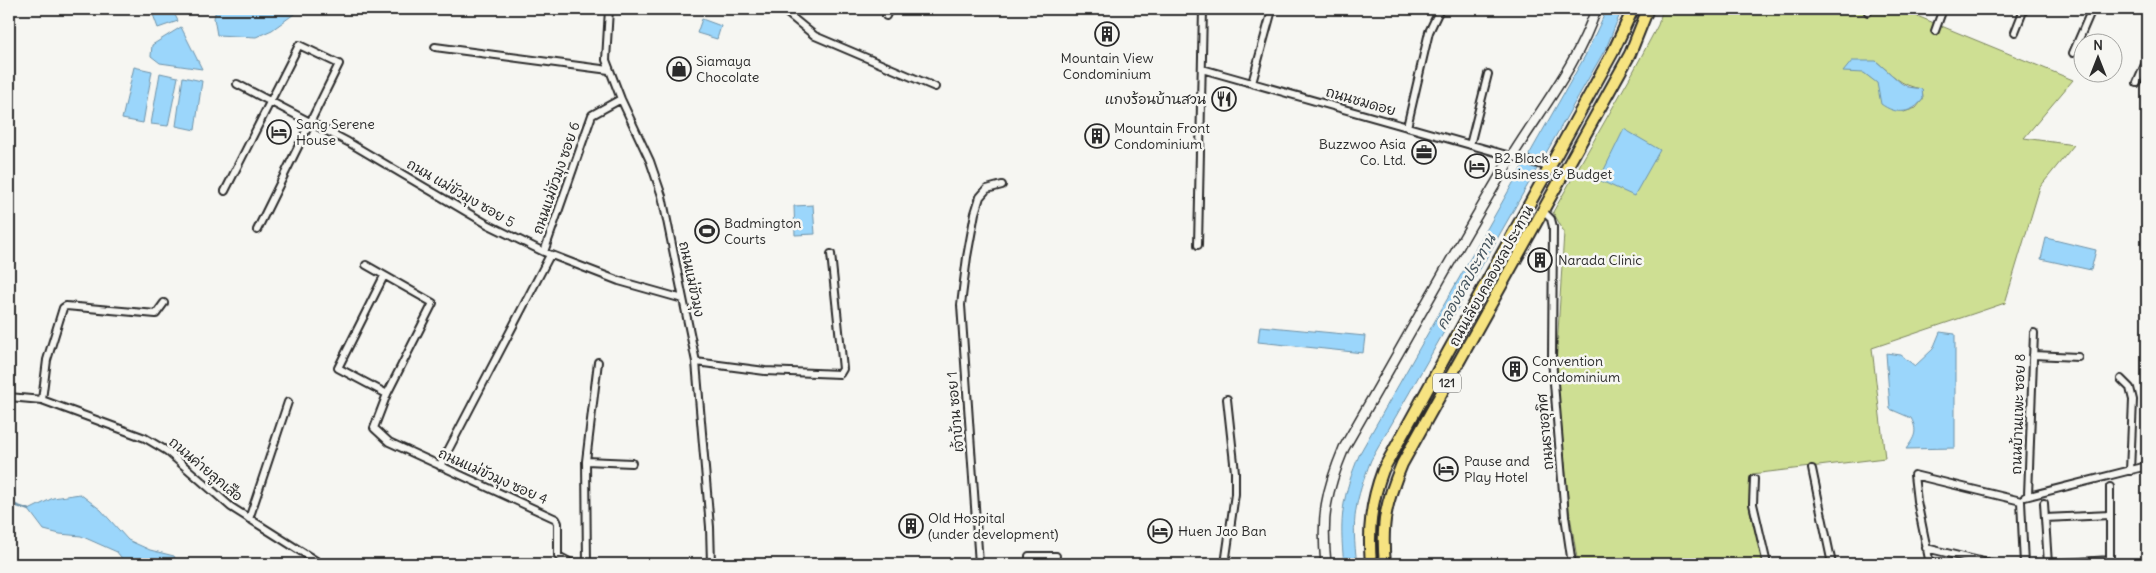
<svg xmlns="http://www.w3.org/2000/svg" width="2156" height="573" viewBox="0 0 2156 573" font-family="Delius,'Playpen Sans Thai',sans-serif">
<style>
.green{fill:#cedf93;stroke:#7c855f;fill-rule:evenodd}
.water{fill:#9bd6fb;stroke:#6e92a8}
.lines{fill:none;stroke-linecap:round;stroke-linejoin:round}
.stream{stroke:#6e92a8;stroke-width:2.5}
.minor-casing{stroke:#2b2b2b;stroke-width:10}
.secondary-casing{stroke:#2b2b2b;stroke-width:12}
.primary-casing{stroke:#2b2b2b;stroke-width:14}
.minor{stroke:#f6f6f2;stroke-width:6}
.secondary{stroke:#f6f6f2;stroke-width:9}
.primary{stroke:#f6e381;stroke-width:10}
.labels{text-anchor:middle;stroke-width:5;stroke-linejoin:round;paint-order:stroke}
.shield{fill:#f6f6f2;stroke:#686867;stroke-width:1}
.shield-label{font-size:12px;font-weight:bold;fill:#2b2b2b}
.poi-label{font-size:14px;fill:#2b2b2b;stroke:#f6f6f2;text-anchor:start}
.street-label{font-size:14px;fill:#2b2b2b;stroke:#f6f6f2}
.water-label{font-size:15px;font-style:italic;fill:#47565f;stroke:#f6f6f2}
</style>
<rect width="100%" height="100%" fill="#f6f6f2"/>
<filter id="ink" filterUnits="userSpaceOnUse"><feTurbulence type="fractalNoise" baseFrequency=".02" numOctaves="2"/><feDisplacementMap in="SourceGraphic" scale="10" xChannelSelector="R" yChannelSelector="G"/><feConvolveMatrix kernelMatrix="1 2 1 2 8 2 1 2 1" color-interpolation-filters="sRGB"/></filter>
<g filter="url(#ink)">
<path class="green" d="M1663 9H1900L2073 80 2024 138 2074 145 2040 187 2005 303 1872 348 1885 458 1752 474 1750 511 1763 564H1578L1569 509 1556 366 1564 232 1553 212 1633 72 1658 25ZM1876 61C1892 74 1900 86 1922 89L1923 99 1916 108 1904 112 1880 93 1878 83 1864 73Z"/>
<path class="water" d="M151 9H172L178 21 158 28Z
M216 9H301L272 30 256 37 217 35 214 18Z
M1607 9H1622L1607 46 1371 460C1355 502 1351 519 1357 564H1344C1339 519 1342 496 1360 453L1585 56Z
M702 19 721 26 717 39 697 33Z
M181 27 202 69 160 63 151 56 152 45Z
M1852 61H1876L1901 83 1908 87 1922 89 1923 99C1912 114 1896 115 1881 104L1877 83 1864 73 1843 72Z
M134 67 152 71 143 123 122 119Z
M160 73 178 77 168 126 151 124Z
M183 77 202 81 195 130 176 126Z
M1624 129 1660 150 1634 196 1599 180Z
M813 205 815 234 795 235 794 206Z
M2046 238 2096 250 2091 270 2041 259Z
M1260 326 1365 336 1363 353 1258 342Z
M1940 332 1955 334V448L1906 449C1915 437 1918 431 1911 418L1890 409 1886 353 1901 355 1915 366 1933 349Z
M80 494 101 510 128 540 150 550 174 556 176 560 173 564H126L117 552 81 536 60 534 44 530 29 510 53 498Z"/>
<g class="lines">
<path class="stream" d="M9 503 29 510"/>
<g class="minor-casing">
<path id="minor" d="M609 9 606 60 621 99 650 161 662 196 696 362 710 527 711 564
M782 9 815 36 935 87
M1868 12 1869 9
M886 16 889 9
M1935 31 1943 9
M2015 32 2024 9
M435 47 609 70
M2073 53 2092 9
M1202 69 1549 167
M1252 83 1272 10
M2137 83 2147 60
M237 84 348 142 487 224 544 252 619 281 683 299
M1407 127 1429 32 1440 9
M1470 145 1488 74
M225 191 299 45 339 64 257 230
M1543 211 1551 219 1553 227 1552 359 1565 516 1572 564
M1198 245 1203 9
M544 252 592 115 621 99
M366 265 433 303 387 394 374 428 389 442 556 519 558 523V556L573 564
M384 276 338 368 387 394
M2033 355 2078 357
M696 362 765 371 840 374 843 369 831 254
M2121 379 2130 388 2133 400 2130 471
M9 397 42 400 145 438 167 451 231 507 321 564
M42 400 47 360 63 308 66 306 156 314 164 303
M586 461 632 463
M440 466 550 255
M1812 469 1832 564
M1754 479 1753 504 1767 564
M2110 487V563
M2028 495 2034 333
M2025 497 2147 466
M2021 501 2024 564
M2044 503 2048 564 2110 560
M2045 518 2110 515
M249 519 288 402
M1926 548 1992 564
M587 564 586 461 598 362
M979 564 961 305 967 257 975 213 980 197 987 189 1002 185
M1029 564V556H1056
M1225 564 1235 494V472L1227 399
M1930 564 1917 501 1914 475 2021 501"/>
</g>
<g class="secondary-casing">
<path id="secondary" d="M1326 564C1321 517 1326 491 1344 448 1400 351 1454 252 1512 156 1541 109 1579 62 1596 9"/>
</g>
<g class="primary-casing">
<path id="primary" d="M1371 564C1368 530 1371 502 1383 470L1613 52 1633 9
M1385 564C1381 523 1386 502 1402 464L1630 54 1648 9"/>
</g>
<use href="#minor" class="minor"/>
<use href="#secondary" class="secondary"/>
<use href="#primary" class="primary"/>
</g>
</g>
<defs>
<g id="building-ring" transform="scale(1.25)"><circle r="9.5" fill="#f6f6f2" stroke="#2b2b2b" stroke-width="1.5"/><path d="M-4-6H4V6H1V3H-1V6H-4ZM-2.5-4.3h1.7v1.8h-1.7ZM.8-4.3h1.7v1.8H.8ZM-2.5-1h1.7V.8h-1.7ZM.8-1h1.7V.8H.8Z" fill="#2b2b2b"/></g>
<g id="shop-ring" transform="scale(1.25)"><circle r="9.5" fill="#f6f6f2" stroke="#2b2b2b" stroke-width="1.5"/><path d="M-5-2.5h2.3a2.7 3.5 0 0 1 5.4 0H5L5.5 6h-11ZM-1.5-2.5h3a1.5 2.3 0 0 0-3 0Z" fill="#2b2b2b"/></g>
<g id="restaurant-ring" transform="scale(1.25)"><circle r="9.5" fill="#f6f6f2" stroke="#2b2b2b" stroke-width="1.5"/><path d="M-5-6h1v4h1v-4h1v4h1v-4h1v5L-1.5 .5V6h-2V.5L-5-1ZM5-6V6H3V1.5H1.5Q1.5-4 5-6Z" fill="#2b2b2b"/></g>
<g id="hotel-ring" transform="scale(1.25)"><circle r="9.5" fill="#f6f6f2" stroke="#2b2b2b" stroke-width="1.5"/><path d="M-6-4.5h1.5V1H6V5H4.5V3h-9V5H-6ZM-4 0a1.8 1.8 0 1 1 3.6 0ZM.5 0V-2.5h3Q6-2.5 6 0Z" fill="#2b2b2b"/></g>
<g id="office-ring" transform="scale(1.25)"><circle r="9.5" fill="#f6f6f2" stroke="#2b2b2b" stroke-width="1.5"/><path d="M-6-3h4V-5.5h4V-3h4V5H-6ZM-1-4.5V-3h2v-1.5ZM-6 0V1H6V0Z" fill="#2b2b2b"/></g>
<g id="stadium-ring" transform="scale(1.25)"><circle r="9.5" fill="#f6f6f2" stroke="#2b2b2b" stroke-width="1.5"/><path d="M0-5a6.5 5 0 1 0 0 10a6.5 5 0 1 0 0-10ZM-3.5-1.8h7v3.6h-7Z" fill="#2b2b2b"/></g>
</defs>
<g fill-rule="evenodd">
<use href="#building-ring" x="1107" y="34"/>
<use href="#shop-ring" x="679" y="69"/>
<use href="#restaurant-ring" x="1224" y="99"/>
<use href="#hotel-ring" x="279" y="132"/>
<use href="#building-ring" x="1097" y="136"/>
<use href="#office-ring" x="1424" y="152"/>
<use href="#hotel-ring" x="1477" y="166"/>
<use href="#stadium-ring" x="707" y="231"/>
<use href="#building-ring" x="1540" y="260"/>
<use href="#building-ring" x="1515" y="369"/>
<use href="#hotel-ring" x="1446" y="469"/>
<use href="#building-ring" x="911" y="526"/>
<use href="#hotel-ring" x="1160" y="531"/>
</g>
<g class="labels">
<rect class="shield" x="1433" y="373.5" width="28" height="19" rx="4"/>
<g class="shield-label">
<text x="1447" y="387">121</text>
</g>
<g class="poi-label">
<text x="1107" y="63" text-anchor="middle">Mountain View<tspan x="1107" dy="16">Condominium</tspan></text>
<text x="696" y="66">Siamaya<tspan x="696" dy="16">Chocolate</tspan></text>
<text x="1206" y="104" text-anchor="end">แกงร้อนบ้านสวน</text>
<text x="296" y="129">Sang Serene<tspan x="296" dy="16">House</tspan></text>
<text x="1114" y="133">Mountain Front<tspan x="1114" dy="16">Condominium</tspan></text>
<text x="1406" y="149" text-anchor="end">Buzzwoo Asia<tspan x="1406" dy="16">Co. Ltd.</tspan></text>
<text x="1494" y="163">B2 Black -<tspan x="1494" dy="16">Business &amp; Budget</tspan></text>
<text x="724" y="228">Badmington<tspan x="724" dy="16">Courts</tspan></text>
<text x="1558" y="265">Narada Clinic</text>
<text x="1532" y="366">Convention<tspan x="1532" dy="16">Condominium</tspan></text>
<text x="1464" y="466">Pause and<tspan x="1464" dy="16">Play Hotel</tspan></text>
<text x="928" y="523">Old Hospital<tspan x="928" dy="16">(under development)</tspan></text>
<text x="1178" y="536">Huen Jao Ban</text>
</g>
<g class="street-label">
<text transform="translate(1361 101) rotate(16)" y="5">ถนนชมดอย</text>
<text transform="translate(556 178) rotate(-71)" y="5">ถนนแม่ขัวมุง ซอย 6</text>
<text transform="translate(461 193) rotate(30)" y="5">ถนน แม่ขัวมุง ซอย 5</text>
<text transform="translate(1491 276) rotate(-61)" y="5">ถนนเลียบคลองชลประทาน</text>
<text transform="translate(692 279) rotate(78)" y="5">ถนนแม่ขัวมุง</text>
<text transform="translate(955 412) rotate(-95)" y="5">เจ้าบ้าน ซอย 1</text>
<text transform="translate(2018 414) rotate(-88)" y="5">ถนนบ้านแพะ ซอย 8</text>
<text transform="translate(1545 432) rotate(-95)" y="5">ถนนราชอุทิศ</text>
<text transform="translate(206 469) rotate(40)" y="5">ถนนค่ายลูกเสือ</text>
<text transform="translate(493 476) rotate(24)" y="5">ถนนแม่ขัวมุง ซอย 4</text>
</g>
<g class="water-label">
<text transform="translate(1466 282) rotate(-61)" y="5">คลองชลประทาน</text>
</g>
</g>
<rect width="2156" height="573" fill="none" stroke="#f6f6f2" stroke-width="30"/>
<rect x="15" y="15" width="2126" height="543" fill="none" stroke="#2b2b2b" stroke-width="2" filter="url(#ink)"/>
<g transform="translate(2098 58)"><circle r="24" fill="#f6f6f2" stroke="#a5a5a2"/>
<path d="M0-4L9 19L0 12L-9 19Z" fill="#2b2b2b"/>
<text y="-8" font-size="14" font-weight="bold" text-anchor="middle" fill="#2b2b2b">N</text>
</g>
</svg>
